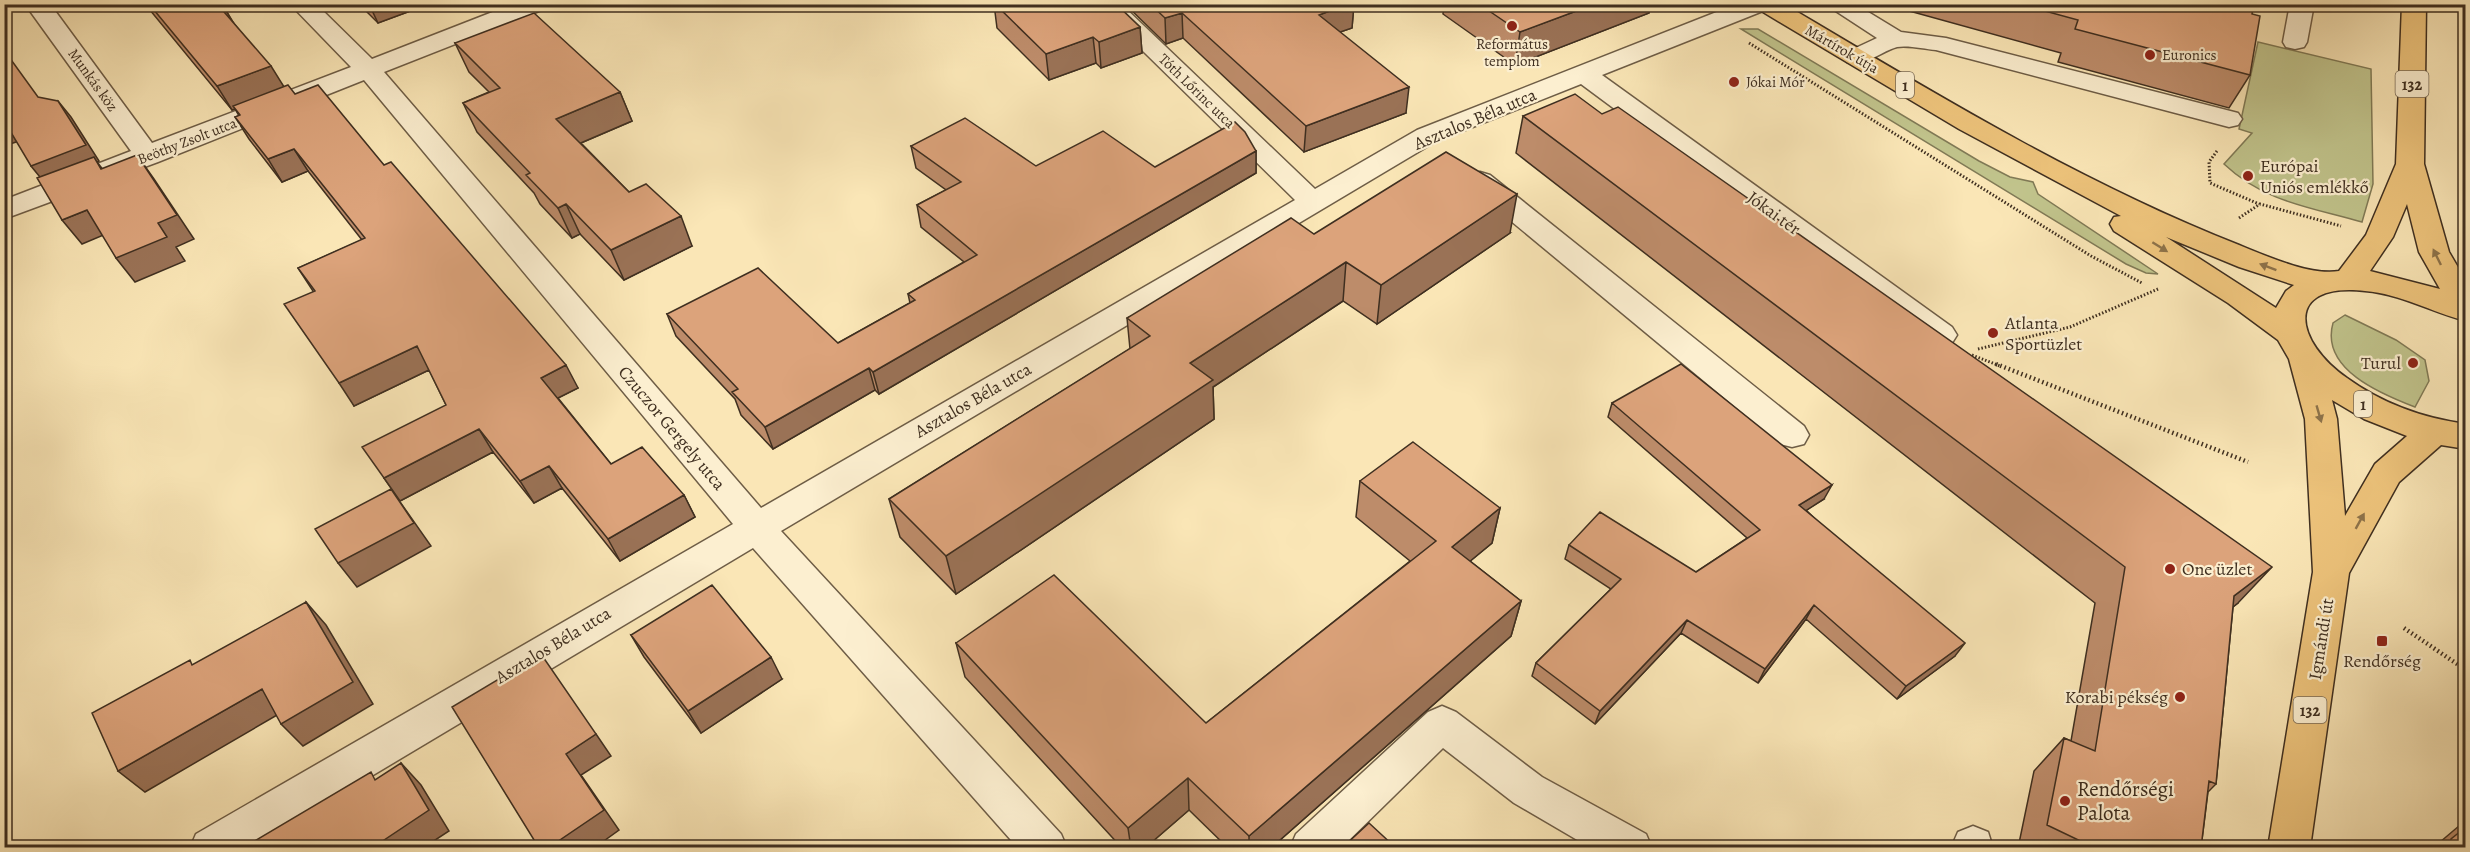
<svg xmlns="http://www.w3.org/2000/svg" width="2470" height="852" viewBox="0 0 2470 852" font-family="Alegreya,serif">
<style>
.green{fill:#c1c48c;stroke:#807a56;stroke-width:1.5}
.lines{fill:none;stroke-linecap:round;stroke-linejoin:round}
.minor-casing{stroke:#6e5d46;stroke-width:3}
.major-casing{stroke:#3f2f20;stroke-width:3}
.path-far1{stroke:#3f2f20;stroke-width:3;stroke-dasharray:1.5 2;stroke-linecap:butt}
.path{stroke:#3f2f20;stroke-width:4.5;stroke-dasharray:1.5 3;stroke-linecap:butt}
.minor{fill:#fcefd0;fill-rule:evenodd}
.major{fill:#edc37b;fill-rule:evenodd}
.wall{fill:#bd8c6a;stroke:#3f2f20;stroke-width:1.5}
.shaded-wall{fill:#9a7256;stroke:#3f2f20;stroke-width:1.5}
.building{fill:#dca37b;stroke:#3f2f20;stroke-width:1.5}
.oneway{fill:#8d7249}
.poi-dot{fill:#8f2418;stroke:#fcefd0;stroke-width:2}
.labels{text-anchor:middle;stroke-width:4.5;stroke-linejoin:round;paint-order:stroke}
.far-poi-label{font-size:15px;fill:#3f2f20;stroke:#fcefd0;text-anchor:start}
.far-street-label{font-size:15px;fill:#3f2f20;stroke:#fcefd0}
.shield{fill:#fcefd0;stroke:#786955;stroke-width:1.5}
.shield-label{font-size:16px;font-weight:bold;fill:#3f2f20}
.street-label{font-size:18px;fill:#3f2f20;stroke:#fcefd0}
.poi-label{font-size:18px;fill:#3f2f20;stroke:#fcefd0;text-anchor:start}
.near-poi-label{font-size:21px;fill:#3f2f20;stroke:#fcefd0;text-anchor:start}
</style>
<rect width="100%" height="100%" fill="#fae6b6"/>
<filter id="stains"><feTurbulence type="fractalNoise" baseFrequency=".00333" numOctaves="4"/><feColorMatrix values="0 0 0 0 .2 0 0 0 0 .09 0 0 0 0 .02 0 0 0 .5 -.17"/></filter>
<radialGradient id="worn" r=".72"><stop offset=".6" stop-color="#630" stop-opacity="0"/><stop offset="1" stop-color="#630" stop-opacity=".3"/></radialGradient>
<path class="green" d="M1741 29H1758L1979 161 2010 177 2033 182 2038 194 2158 274 2146 273 2126 264Z
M2258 42 2371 69 2373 184 2362 222C2310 207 2264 202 2224 164L2252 133 2239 129Z
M2345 315 2396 340 2425 360 2429 381 2415 407C2381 394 2320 369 2333 323Z"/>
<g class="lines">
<g class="minor-casing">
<path id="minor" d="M25 4H50L152 143 351 67 290 4H316L372 59 513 4H548L544 9 384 72 761 508 1295 200 1095 4H1121L1315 189 1417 130 1737 4H1772L1768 9 1602 75 1952 327 1957 335 1952 343 1941 346 1930 343 1581 84 1435 142 781 531 1061 834 1067 848H1018L753 548 251 848H190L196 834 733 524 364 80 158 162 4 219V200L131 151Z
M1825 4H1855L1901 32 1946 38 2238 113 2242 119 2238 125 2229 127 1936 50C1925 49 1908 45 1897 47 1879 52 1867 67 1847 62L1844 57 1847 52 1877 38Z
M2290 4H2314L2307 42 2304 47 2295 49 2286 47 2283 42Z
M1480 172 1490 175 1804 426 1809 435 1804 444 1792 447 1780 444 1470 187 1466 181 1470 175Z
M1442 706 1456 712 1542 777 1646 834 1652 848H1591L1514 803 1443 748 1341 848H1290L1296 834 1428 712Z
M1973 826 1988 832 1993 848H1951L1958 832Z"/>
</g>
<g class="major-casing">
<path id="major" d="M1754 4H1784C1932 92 2079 182 2239 245 2266 256 2311 276 2339 271L2366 235 2396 164 2402 4H2426L2424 164 2449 252 2466 281V321C2431 312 2401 294 2365 291 2282 282 2295 342 2347 378 2383 404 2423 418 2466 424V449L2441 445 2399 482 2349 573 2310 848H2268L2313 572 2305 419 2289 359 2278 340 2228 303 2114 231 2110 224 2114 217 2121 216 1959 129 1758 9ZM2407 204 2419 252 2440 289 2370 271 2393 237ZM2166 237 2239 267 2294 285 2286 291 2276 308ZM2332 400 2364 419 2407 436 2375 464 2345 516 2337 419Z"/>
</g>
<path class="path-far1" d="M1749 43 2091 256 2142 283
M2217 151 2209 162 2210 183 2259 204
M2239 218 2260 204 2341 226
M1978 349 2070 327 2158 289
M1972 355 2000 366"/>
<path class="path" d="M1996 364 2248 462
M2404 628 2466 670"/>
<use href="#minor" class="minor"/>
<use href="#major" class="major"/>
</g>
<path class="wall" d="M145 4H222L232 21 284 87 295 94 384 165 578 388 558 398 611 464 684 495 695 517 620 561 562 488 534 503 493 452 400 501 384 478 446 405 429 370 354 406 313 291 298 268 362 240 308 171 282 182 249 139 235 117 239 116 235 109 232 110Z
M359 4H424V6L378 23Z
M994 4H1116L1140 27 1142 53 1101 68 1096 63 1049 80 997 28Z
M1125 4H1354L1352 28 1340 32 1406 113 1304 152 1183 38 1166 44Z
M1444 4H1651L1649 13 1515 65 1443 14Z
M1884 4H2253L2252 14 2250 75 2229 108 2058 62 2061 53Z
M455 43 620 92 632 121 581 143 629 192 692 246 624 280 580 234 572 238 540 204 534 193 477 132 463 103 489 92 469 72Z
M1523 116 2238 603 2233 607 2216 784 2208 792 2201 848H2018L2034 771 2064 738 2071 741 2095 603 1516 153Z
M911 146 1036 166 1155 167 1256 151V173L879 394 875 390 773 449 741 415 735 399 676 336 667 314 838 343 910 303 908 294 964 262 921 227 917 205 946 190 916 168Z
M1510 233 1377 324 1343 301 1213 387 1214 419 956 594 900 537 889 499 1130 349 1127 318 1314 234Z
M1612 403 1824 499 1806 510 1955 656 1897 699 1806 619 1758 683 1681 633 1595 724 1532 676 1536 663 1611 589 1565 559 1569 545 1696 572 1747 538 1608 417Z
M1360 481 1500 508 1492 543 1470 561 1521 601 1511 636 1271 848H1228L1189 810 1145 848H1122L965 677 956 643 1206 723 1410 561 1356 517Z
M631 635 782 679 701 733 644 657Z
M2466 820V848H2433Z"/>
<path class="shaded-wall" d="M222 4 236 27 218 5Z
M369 4H424V6L378 23Z
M1348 4H1354L1352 28 1317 40 1319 15Z
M1595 4H1651L1649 13 1515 65 1520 32Z
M1182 13 1183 38 1166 44 1165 18Z
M1140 27 1142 53 1101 68 1099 42Z
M1093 37 1096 63 1049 80 1046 54Z
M271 66 286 90 232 110 217 86Z
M1409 87 1406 113 1304 152 1306 126Z
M620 92 632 121 569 148 556 119Z
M58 101 71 117 99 161 97 162 112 181 44 182 31 166Z
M6 124 19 141 4 146V125Z
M294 149 308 171 282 182 268 159Z
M1256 151V173L879 394 873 372Z
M137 155 154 179 194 239 176 247 185 261 135 282 116 258 158 223Z
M1517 194 1510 233 1377 324 1381 285Z
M566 204 580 234 572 238 558 208Z
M87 210 106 234 82 244 62 220Z
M681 216 692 246 624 280 611 250Z
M1346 262 1343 301 1213 387 1214 419 956 594 946 556 1190 363Z
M417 346 431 369 354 406 339 383Z
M566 365 578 388 554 400 541 378Z
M869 368 875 390 773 449 765 427Z
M479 429 493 452 400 501 384 478Z
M549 466 562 488 534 503 520 481Z
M1832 485 1824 499 1793 519 1799 505Z
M391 489 431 546 357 587 338 563Z
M684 495 695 517 620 561 608 539Z
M1500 508 1492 543 1445 582 1452 547Z
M2272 567 2238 603 2201 632 2234 596Z
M1521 601 1511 636 1271 848H1249V836Z
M306 602 326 625 373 704 303 746 281 724Z
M1814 605 1806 619 1758 683 1765 669Z
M1687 620 1681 633 1595 724 1600 711Z
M1965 643 1955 656 1897 699 1906 686Z
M771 657 782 679 701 733 688 711Z
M262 689 284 711 145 792 118 771Z
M596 734 611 756 581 775 619 830 594 848H548L566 754Z
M401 763 421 785 449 831 423 848H372Z
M1188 778 1189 810 1145 848H1131L1128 828Z"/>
<path class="building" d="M149 4H220L218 5 271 66 217 86Z
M995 4H1116L1140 27 1099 42 1093 37 1046 54Z
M1150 4H1348L1319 15 1409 87 1306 126 1182 13 1165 18Z
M1479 4H1595L1520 32Z
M2019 4H2253L2252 14 2260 16 2250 75 2075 29 2078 20Z
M534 13 620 92 556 119 629 192 646 184 681 216 611 250 566 204 558 208 526 175 530 173 463 103 500 88 455 43Z
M4 50 38 97 58 101 86 145 31 166 6 124 4 125Z
M288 85 295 94 318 85 384 165 391 162 566 365 541 378 611 464 642 447 684 495 608 539 549 466 520 481 479 429 384 478 362 447 446 405 417 346 339 383 284 304 315 291 298 268 365 238 294 149 268 159 235 117 240 115 233 106Z
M1575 94 1602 114 1618 107 2272 567 2234 596 2216 784 2209 781 2201 848H2095L2047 825 2064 738 2095 751 2125 567 1523 116Z
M965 118 1036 166 1103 131 1155 167 1235 122 1245 132 1256 151 873 372 869 368 765 427 732 392 738 389 667 314 758 268 838 343 915 300 908 294 977 255 917 205 961 182 911 146Z
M1446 152 1517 194 1381 285 1346 262 1190 363 1213 380 946 556 889 499 1150 336 1127 318 1291 218 1314 234Z
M137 155 177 215 158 223 167 237 116 258 87 210 62 220 37 178 94 157 101 169Z
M1681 364 1832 485 1799 505 1965 643 1906 686 1814 605 1765 669 1687 620 1600 711 1536 663 1621 579 1569 545 1600 512 1696 572 1760 530 1612 403Z
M1413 442 1500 508 1452 547 1521 601 1249 836 1188 778 1128 828 956 643 1054 575 1206 723 1436 541 1360 481Z
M391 489 414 523 338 563 315 529Z
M712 585 771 657 688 711 631 635Z
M306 602 353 682 281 724 262 689 118 771 92 713 190 660 192 665Z
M541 654 596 734 566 754 604 810 548 848H539L452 707Z
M401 763 429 810 372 848H243L371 772 375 780Z
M1369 823 1396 848H1342Z
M2466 827V848H2449L2451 839Z"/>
<defs><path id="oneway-solid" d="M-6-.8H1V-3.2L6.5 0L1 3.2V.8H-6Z" transform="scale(1.5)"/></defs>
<g class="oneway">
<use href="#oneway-solid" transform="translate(2160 247) rotate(32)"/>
<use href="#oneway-solid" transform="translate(2437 257) rotate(-116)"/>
<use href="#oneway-solid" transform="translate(2268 267) rotate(-159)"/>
<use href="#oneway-solid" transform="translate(2319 414) rotate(74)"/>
<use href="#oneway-solid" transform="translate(2360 521) rotate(-61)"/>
</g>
<g class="poi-dot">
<circle cx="1512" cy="26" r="6"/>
<circle cx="2150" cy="55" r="6"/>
<circle cx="1734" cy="82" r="6"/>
<circle cx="2248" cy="176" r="6"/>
<circle cx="1993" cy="333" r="6"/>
<circle cx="2413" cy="363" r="6"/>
<circle cx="2170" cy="569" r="6"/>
<rect x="2376" y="635" width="12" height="12" rx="3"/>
<circle cx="2180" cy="697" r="6"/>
<circle cx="2065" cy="801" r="6"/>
</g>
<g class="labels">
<g class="far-poi-label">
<text x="1512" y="49" text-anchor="middle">Református<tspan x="1512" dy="17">templom</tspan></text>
<text x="2162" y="60">Euronics</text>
<text x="1746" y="87">Jókai Mór</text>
</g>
<g class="far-street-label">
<text transform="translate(1842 49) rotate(30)" y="5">Mártírok útja</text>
<text transform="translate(93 80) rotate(54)" y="5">Munkás köz</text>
<text transform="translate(1197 91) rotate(44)" y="5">Tóth Lőrinc utca</text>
<text transform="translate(187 141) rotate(-21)" y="5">Beöthy Zsolt utca</text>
</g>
<g class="shield">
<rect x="2395.5" y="71" width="33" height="26" rx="4.5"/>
<rect x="1896" y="72" width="18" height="26" rx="4.5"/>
<rect x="2354" y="391" width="18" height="26" rx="4.5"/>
<rect x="2293.5" y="697" width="33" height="26" rx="4.5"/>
</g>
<g class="shield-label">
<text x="2412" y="90">132</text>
<text x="1905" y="91">1</text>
<text x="2363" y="410">1</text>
<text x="2310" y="716">132</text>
</g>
<g class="street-label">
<text transform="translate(1475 119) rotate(-23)" y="6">Asztalos Béla utca</text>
<text transform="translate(1774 213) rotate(36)" y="6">Jókai tér</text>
<text transform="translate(973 400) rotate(-30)" y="6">Asztalos Béla utca</text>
<text transform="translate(672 428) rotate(50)" y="6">Czuczor Gergely utca</text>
<text transform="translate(2321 639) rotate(-81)" y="6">Igmándi út</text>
<text transform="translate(553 645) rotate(-31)" y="6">Asztalos Béla utca</text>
</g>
<g class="poi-label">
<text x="2260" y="172">Európai<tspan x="2260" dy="21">Uniós emlékkő</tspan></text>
<text x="2005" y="329">Atlanta<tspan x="2005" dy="21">Sportüzlet</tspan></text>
<text x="2401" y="369" text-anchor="end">Turul</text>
<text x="2182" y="575">One üzlet</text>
<text x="2382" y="667" text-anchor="middle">Rendőrség</text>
<text x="2168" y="703" text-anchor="end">Korabi pékség</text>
</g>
<g class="near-poi-label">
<text x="2077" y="796">Rendőrségi<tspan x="2077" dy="24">Palota</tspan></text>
</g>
</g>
<rect width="2470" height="852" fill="none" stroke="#fae6b6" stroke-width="24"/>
<rect x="6" y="6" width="2458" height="840" fill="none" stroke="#3f2f20" stroke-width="3"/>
<rect x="12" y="12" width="2446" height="828" fill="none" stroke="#3f2f20" stroke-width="1.5"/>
<rect width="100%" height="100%" filter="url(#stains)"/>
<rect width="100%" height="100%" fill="url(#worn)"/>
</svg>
